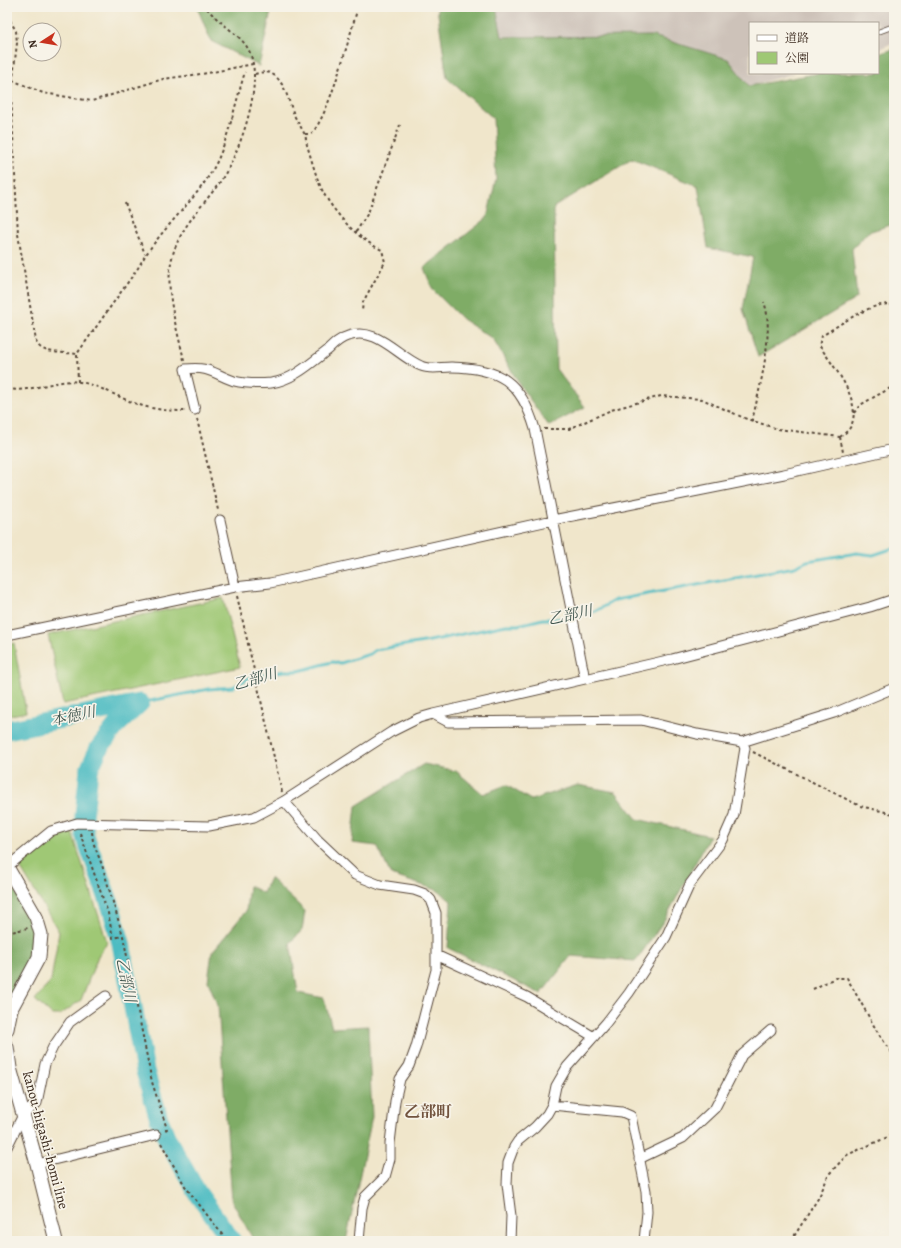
<svg xmlns="http://www.w3.org/2000/svg" width="901" height="1248" viewBox="0 0 901 1248" font-family="Alegreya,'Noto Serif JP',serif">
<style>
.industrial{fill:#cdc2b9}
.green{fill:#9fc874;stroke:#6d7949}
.forest{fill:#7fac66;stroke:#5d6b42}
.lines{fill:none;stroke-linecap:round;stroke-linejoin:round}
.stream{stroke:#4dbcc2;stroke-width:3}
.river{stroke:#4dbcc2;stroke-width:19}
.lane-casing{stroke:#564638;stroke-width:6}
.street-casing{stroke:#564638;stroke-width:11}
.secondary-casing{stroke:#564638;stroke-width:15}
.path{stroke:#564638;stroke-width:2;stroke-dasharray:3 3;stroke-linecap:butt}
.lane{stroke:#fff;stroke-width:4.5}
.street{stroke:#fff;stroke-width:9}
.secondary{stroke:#fff;stroke-width:13}
.labels{text-anchor:middle;stroke-width:3.5;stroke-linejoin:round;paint-order:stroke}
.street-label{font-size:14px;fill:#3b2a1e;stroke:#f7f3e8}
.water-label{font-size:15px;font-style:italic;fill:#40564f;stroke:#f7f3e8}
.quarter-label{font-size:16px;font-weight:bold;fill:#72543f;stroke:#f7f3e8}
</style>
<rect width="100%" height="100%" fill="#f7f3e8"/>
<filter id="ink" filterUnits="userSpaceOnUse"><feTurbulence type="fractalNoise" baseFrequency=".025" numOctaves="2"/><feDisplacementMap in="SourceGraphic" scale="8" xChannelSelector="R" yChannelSelector="G"/><feConvolveMatrix kernelMatrix="1 2 1 2 8 2 1 2 1" color-interpolation-filters="sRGB"/></filter>
<filter id="wash" filterUnits="userSpaceOnUse"><feTurbulence type="fractalNoise" baseFrequency=".012" numOctaves="4" result="noise"/><feDisplacementMap in="SourceGraphic" scale="16" xChannelSelector="R" yChannelSelector="G"/><feGaussianBlur stdDeviation="0.9" result="paint"/><feColorMatrix in="noise" values="0 0 0 0 0 0 0 0 0 0 0 0 0 0 0 0 0 1.4 0 .05"/><feComposite in="paint" operator="in"/></filter>
<g filter="url(#wash)">
<rect width="100%" height="100%" fill="#f0e6cb"/>
<path class="industrial" d="M496 7H894V42L878 50V23H750V73H796L749 86 728 59 650 36 501 37Z"/>
<path class="green" d="M223 598 240 667 63 704 48 635Z
M14 643 26 712 7 716V645Z
M71 829 107 942 98 956 81 1000 60 1015H52L35 1000 51 981 59 932 20 867C34 850 51 838 71 829Z"/>
<path class="forest" d="M197 7H272L259 66 211 41Z
M437 7H496L502 37 653 36 728 59 749 86 820 73H878V54L894 49V224L868 232 852 249 857 298 758 357 743 309 753 257 708 248 698 186 632 159 554 207 556 369 585 407 549 426 521 387 493 339 462 319 433 290 424 268 487 218 496 179 493 118 447 78Z
M424 764 456 771 483 794 506 785 531 800 578 785 616 792 637 819 710 836 665 919 636 961 571 956 541 994 448 948 451 901 437 890 391 875 377 846 352 843 356 806Z
M7 878C20 900 43 928 33 955 28 969 19 983 12 996L7 995Z
M270 878 305 911 302 930 290 943 298 993 324 998 332 1028 368 1026 372 1117 346 1241H254L232 1201 218 1006 208 981 212 952 246 911 249 886 263 893Z"/>
<g class="lines">
<path class="stream" d="M140 703 209 689 233 687 249 678 284 671H299L332 662 341 663 370 654 375 650 430 641 506 625H518L543 619H555L596 611 615 600 795 567 807 561 857 553 873 555 894 548"/>
<path class="river" d="M140 703 116 726 99 748 89 770 84 816 85 836 111 907 121 943 145 1071 159 1119 167 1139 197 1192 232 1241
M7 730 140 703"/>
</g>
</g>
<g filter="url(#ink)">
<g class="lines">
<g class="lane-casing">
<path id="lane" d="M878 32 894 26"/>
</g>
<g class="street-casing">
<path id="street" d="M195 410 185 369C211 366 213 374 234 381 246 384 259 384 271 383 293 380 311 363 328 350 334 344 340 338 348 336 377 326 397 356 421 366 430 370 441 367 451 367 500 368 521 381 535 429L585 679
M220 520 235 587
M7 635 235 587 270 583 553 520 784 474 894 449
M433 714 448 722 641 720 697 734 742 742 834 713 894 688
M284 801 318 840 355 875 380 885 414 890 425 894 431 900 436 913V970L416 1047 409 1066 400 1079 395 1101 390 1143V1159L385 1177 365 1197 362 1208 359 1241
M7 867 51 831 77 823 209 826 254 817 284 801 391 732 419 718 433 714 672 659 870 607 894 599
M436 955 527 997 594 1037
M552 1105 622 1112 631 1116 646 1191 647 1212 644 1241
M7 1147 23 1115 37 1103 45 1064 53 1047 70 1022 106 996
M639 1159 683 1138 715 1108 742 1055 771 1030
M37 1164 156 1135
M510 1241 511 1216 507 1184 508 1163 514 1147 518 1141 535 1127 547 1114 552 1105 556 1086 567 1067 606 1023 629 993 666 937 690 884 723 840 734 815 745 748 742 742"/>
</g>
<g class="secondary-casing">
<path id="secondary" d="M7 867 36 917 41 934 39 957 11 1009 7 1029
M7 1047 10 1068 37 1164 56 1241"/>
</g>
<path class="path" d="M7 15 16 31 17 43 11 95 18 234 36 341C40 355 64 352 77 354
M255 74C259 73 265 71 270 73 285 79 289 104 295 117 298 123 301 127 304 133 306 136 306 141 307 145 312 161 316 178 324 194 338 217 358 239 382 250L385 262 363 302 362 311
M12 80 43 93 92 101 163 79 208 73 253 64
M305 134H311C329 117 350 34 358 7
M125 203 145 254
M356 232 368 213 400 125
M184 360C177 328 164 291 172 258 179 228 203 206 220 182 240 153 267 79 247 47 239 34 216 21 206 7
M78 382 77 354 138 268C157 232 191 206 212 171 227 146 236 100 245 72
M7 389C33 393 56 378 80 382 102 386 122 400 143 406 157 410 172 411 186 411
M854 413 860 405 894 386
M197 419 218 510
M752 421C759 391 775 331 764 302
M544 429H569L611 410 661 396 702 399 744 418 778 429 840 437
M840 437C844 434 849 430 851 426 863 400 832 365 819 345L822 336C836 327 878 297 894 306
M840 437 843 452
M237 596 282 792
M753 752 860 806 894 814
M92 832 93 842 102 865 123 936 152 1082 167 1129 164 1131
M80 833 108 913 113 938 123 936
M7 933 28 928
M813 989 835 978H847L878 1033 894 1056
M161 1143 185 1186 227 1241
M791 1241 819 1197 829 1174 847 1155 890 1136 894 1128"/>
<use href="#lane" class="lane"/>
<use href="#street" class="street"/>
<use href="#secondary" class="secondary"/>
</g>
</g>
<g class="labels">
<g class="street-label">
<text transform="translate(46 1140) rotate(75)" y="5">kanou-higashi-homi line</text>
</g>
<g class="water-label">
<text transform="translate(570 615) rotate(-12)" y="5">乙部川</text>
<text transform="translate(255 679) rotate(-16)" y="5">乙部川</text>
<text transform="translate(73 716) rotate(-12)" y="5">本徳川</text>
<text transform="translate(126 980) rotate(78)" y="5">乙部川</text>
</g>
<g class="quarter-label">
<text x="428" y="1117">乙部町</text>
</g>
</g>
<rect width="901" height="1248" fill="none" stroke="#f7f3e8" stroke-width="24"/>
<rect x="749" y="22" width="130" height="52" fill="#f7f3e8" stroke="#aca397"/>
<rect x="757" y="35" width="20" height="6" fill="#ffffff" stroke="#aca397"/>
<text x="785" y="42" font-size="12" fill="#3b2a1e">道路</text>
<rect x="757" y="52" width="20" height="12" fill="#9fc874" stroke="#aca397"/>
<text x="785" y="62" font-size="12" fill="#3b2a1e">公園</text>
<g transform="translate(42 42) rotate(258)"><circle r="19" fill="#f7f3e8" stroke="#aca397"/>
<path d="M0-3L7 15L0 10L-7 15Z" fill="#c8321e"/>
<text y="-6" font-size="11" font-weight="bold" text-anchor="middle" fill="#3b2a1e">N</text>
</g>
</svg>
